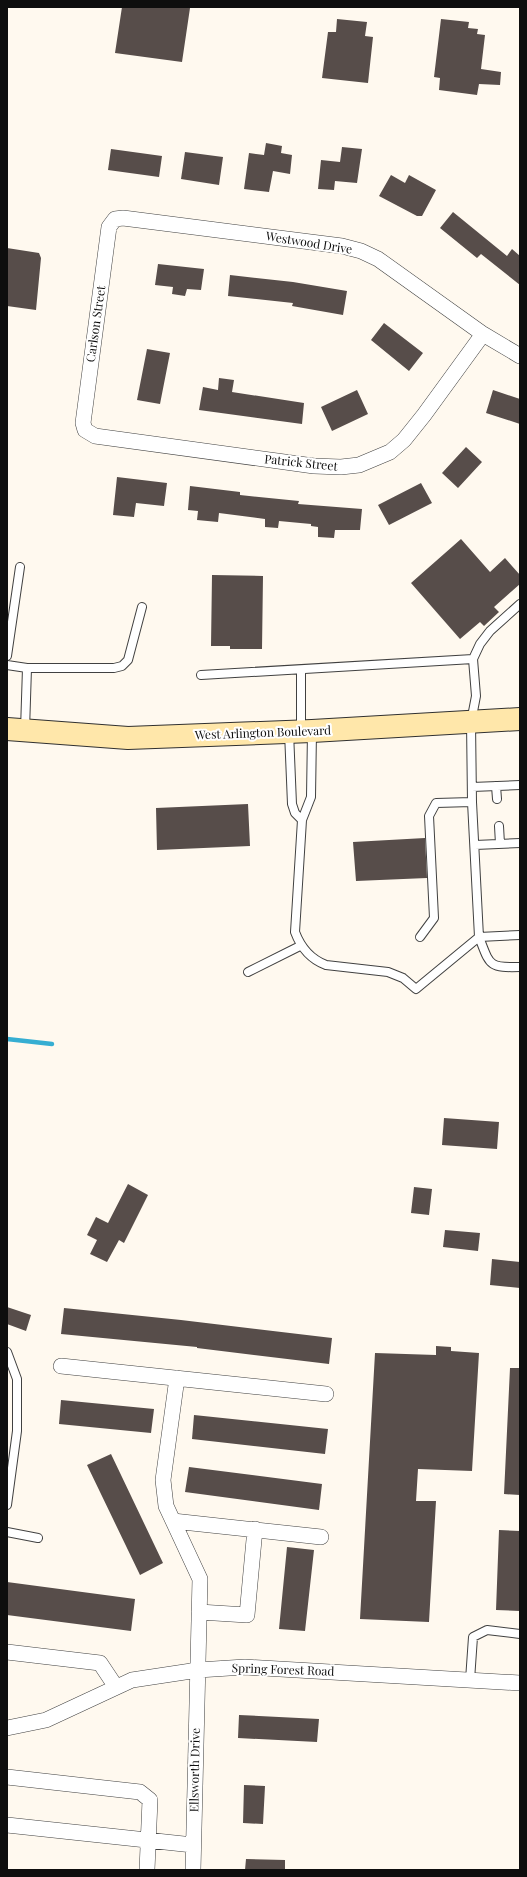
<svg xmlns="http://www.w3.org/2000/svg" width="527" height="1877" viewBox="0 0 527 1877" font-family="'Playfair Display',serif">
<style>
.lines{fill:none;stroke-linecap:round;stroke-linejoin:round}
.stream{stroke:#36aed2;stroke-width:4.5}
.building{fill:#574d4a}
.service-casing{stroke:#414141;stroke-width:10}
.minor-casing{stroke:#414141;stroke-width:16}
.secondary-casing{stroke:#303030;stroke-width:24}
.service{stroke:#fff;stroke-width:8}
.minor{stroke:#fff;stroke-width:15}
.secondary{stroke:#ffe7aa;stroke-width:22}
.labels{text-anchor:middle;stroke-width:4;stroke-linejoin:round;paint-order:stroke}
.street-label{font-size:12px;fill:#0e0e0e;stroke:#fff}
</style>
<rect width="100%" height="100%" fill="#fff9ef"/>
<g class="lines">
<path class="stream" d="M7 1039 52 1044"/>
</g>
<path class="building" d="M122 7 190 8 182 62 115 53Z
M337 19 367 22 365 36 373 37 368 83 322 78 328 32H336Z
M441 19 469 22 468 28 478 29 477 34 485 35 481 69 501 72 500 85 479 84 477 95 439 90 440 78 434 77Z
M266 143 282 146 281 153 292 155 290 174 273 171 269 192 244 189 249 153 264 155Z
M342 147 362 149 357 183 335 181 334 190 318 189 321 160 340 162Z
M111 149 162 156 159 177 108 170Z
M185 152 223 157 219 185 181 179Z
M391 175 405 183 409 175 436 190 422 216H417L379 196Z
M453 212 507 256 512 249 520 256V285L481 254 477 258 440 228Z
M7 248 39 253 41 258 36 310 7 306Z
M158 264 204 269 201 290 187 289 185 296 172 294 173 287 155 285Z
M230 275 293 282 347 291 343 315 292 306 293 303 228 296Z
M384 323 423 353 409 371 371 340Z
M147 349 170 353 160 404 137 400Z
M219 378 234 380 232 392 304 403 302 424 199 410 203 387 218 390Z
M357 390 368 414 332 431 321 407Z
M493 390 520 399V424L486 413Z
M466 447 482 462 458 488 442 473Z
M117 477 167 483 164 506 136 503 134 517 113 515Z
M421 483 432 503 389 525 378 505Z
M190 486 240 492V495L299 501 298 504 362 509 360 530H335L334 538 318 537V527L311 526V524L279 521 278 528 265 527V519L219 513 218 522 197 520 198 511 188 510Z
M461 539 490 572 505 558 520 575V584L494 607 499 612 484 626 480 622 460 639 411 583Z
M212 575 263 576 262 649H230V646H211Z
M248 804 250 846 157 850 156 808Z
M425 838 427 878 356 881 353 842Z
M444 1118 499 1122 497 1149 442 1145Z
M128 1184 148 1195 124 1243 119 1240 107 1262 90 1254 97 1240 87 1235 96 1217 108 1223Z
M414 1187 432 1189 429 1215 411 1213Z
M445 1230 480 1233 478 1251 443 1247Z
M492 1259 520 1262V1288L490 1285Z
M7 1307 31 1315 26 1331 7 1324Z
M64 1308 181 1320 332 1338 329 1364 197 1348V1347L61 1334Z
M436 1346 451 1347V1351L479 1353 472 1471 418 1469 416 1501H436L429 1622 360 1619 375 1353 436 1355Z
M510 1368H520V1495L504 1494Z
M61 1400 154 1409 151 1433 59 1424Z
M194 1415 328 1429 325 1454 192 1439Z
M111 1454 163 1563 140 1575 87 1465Z
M189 1467 322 1484 319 1510 185 1492Z
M499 1530 520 1531V1611L496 1610Z
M287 1547 314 1550 305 1631 279 1629Z
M7 1582 135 1599 131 1631 7 1615Z
M239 1715 319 1719 317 1742 238 1738Z
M244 1785 265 1786 263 1824 243 1823Z
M246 1859 285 1860V1870H245Z"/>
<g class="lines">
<g class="service-casing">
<path id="service" d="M520 604 490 631 480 644 473 659 476 696 471 722 472 802 479 937C490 965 488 968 520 967
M7 656 20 567
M7 665 27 668
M201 675 473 659
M25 730 27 668H114L122 666 128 660 142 607
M301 731V670
M289 732 292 804 295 813 302 820
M312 732 311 797 302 820 295 932C301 948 310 959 326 965L388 972 403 978 416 989 479 937 520 935
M496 786 497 799
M472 787 520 785
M499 826 500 844
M475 845 520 843
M420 937 434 918 429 816 436 803 472 802
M248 972 300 946
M7 1352 17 1379V1431L7 1505
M7 1532 38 1538
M470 1680 473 1637 487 1630 520 1634"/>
</g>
<g class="minor-casing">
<path id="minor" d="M483 334 424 415 404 440 390 452 359 465 341 467 314 466 95 436 85 430 83 423 109 227 115 219 123 218 342 246 361 251 378 259 483 334 520 356
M61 1366 326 1394
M177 1378 163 1480 166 1506 200 1579 193 1870
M173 1521 321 1537
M199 1612 247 1615 255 1529
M7 1652 100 1663 116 1687
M7 1728 46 1720 132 1680 198 1670 245 1667 520 1683
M7 1777 140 1792 150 1800 147 1870
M7 1825 193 1845"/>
</g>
<g class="secondary-casing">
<path id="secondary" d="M7 729 128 738 312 731 520 719"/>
</g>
<use href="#service" class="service"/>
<use href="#minor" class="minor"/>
<use href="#secondary" class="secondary"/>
</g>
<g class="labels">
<g class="street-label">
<text transform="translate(309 243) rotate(9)" y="4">Westwood Drive</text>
<text transform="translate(96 324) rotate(-82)" y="4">Carlson Street</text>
<text transform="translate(301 463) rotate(6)" y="4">Patrick Street</text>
<text transform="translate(263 733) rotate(-2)" y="4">West Arlington Boulevard</text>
<text transform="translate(283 1670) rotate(2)" y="4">Spring Forest Road</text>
<text transform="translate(195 1770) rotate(-89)" y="4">Ellsworth Drive</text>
</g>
</g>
<rect width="527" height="1877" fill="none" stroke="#0e0e0e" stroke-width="16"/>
</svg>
